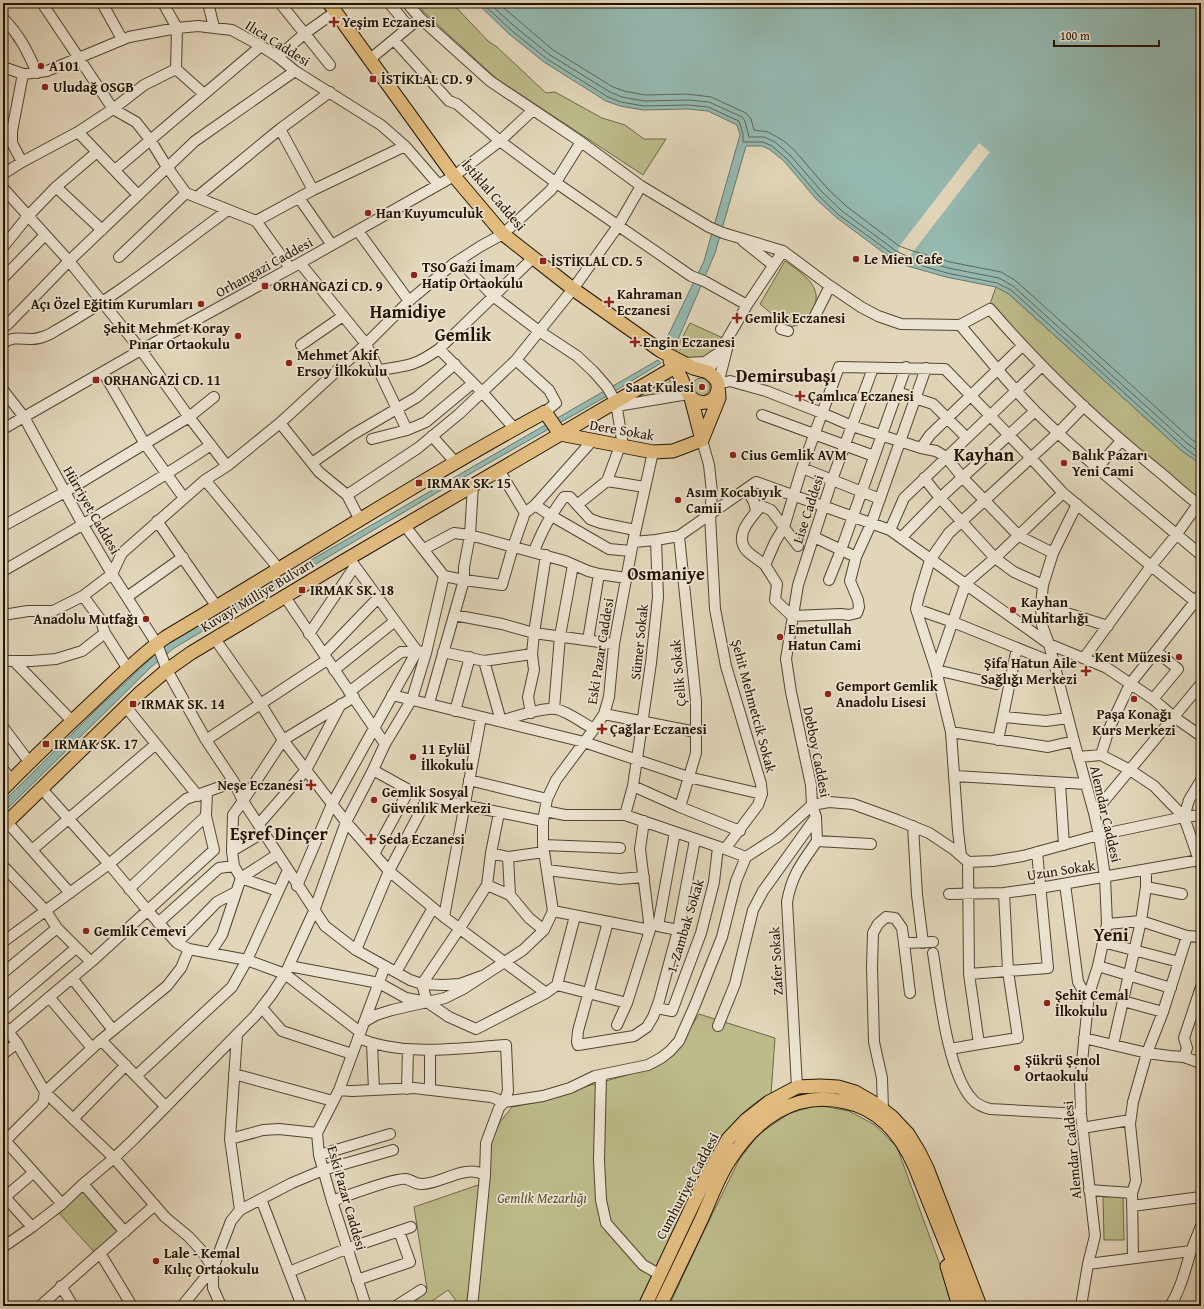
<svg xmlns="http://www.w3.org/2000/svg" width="1204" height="1309" viewBox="0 0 1204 1309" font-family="'Gentium Book Plus',serif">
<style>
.green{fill:#bcbb8a;stroke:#6f6746}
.water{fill:#95b9b0;stroke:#67776a}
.pier{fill:#e2d6ba}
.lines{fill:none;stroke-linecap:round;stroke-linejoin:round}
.shore{stroke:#5c6659;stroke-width:1}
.minor-casing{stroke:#524430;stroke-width:12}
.major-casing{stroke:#221302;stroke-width:15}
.minor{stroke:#ece4d2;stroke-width:10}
.major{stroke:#e1bb7d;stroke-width:13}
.poi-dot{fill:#8f2418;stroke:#ece4d2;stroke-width:1.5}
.labels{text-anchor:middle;stroke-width:3.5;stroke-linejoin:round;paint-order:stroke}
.poi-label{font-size:14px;font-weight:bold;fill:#221302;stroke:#ece4d2;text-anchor:start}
.street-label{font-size:14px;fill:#221302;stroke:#ece4d2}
.park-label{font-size:14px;font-style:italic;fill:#584e32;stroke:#ece4d2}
.district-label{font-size:18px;font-weight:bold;fill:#221302;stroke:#ece4d2}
</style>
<rect width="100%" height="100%" fill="#e2d6ba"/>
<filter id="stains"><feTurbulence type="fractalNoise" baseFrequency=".005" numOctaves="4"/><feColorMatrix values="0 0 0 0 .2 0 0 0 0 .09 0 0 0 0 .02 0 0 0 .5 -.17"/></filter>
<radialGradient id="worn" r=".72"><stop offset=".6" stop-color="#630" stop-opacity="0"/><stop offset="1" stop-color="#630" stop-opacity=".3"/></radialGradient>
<path class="green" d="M417 3H452L488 41 497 47 546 93 555 92 602 118 625 125 644 139H666L643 175 497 79 424 12Z
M785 261C803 274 828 289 810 314 804 322 797 327 787 327L760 304Z
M996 287 1009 294 1182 451 1201 464V502L1128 448 1053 371 990 304Z
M690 323 723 338C717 346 708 363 696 360 689 359 681 354 675 351Z
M668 376 676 392 623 405Z
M692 387a9 9 0 1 1 18 0a9 9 0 1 1-18 0Z
M699 1014 775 1038 771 1095 762 1098 750 1107 738 1118 719 1144 638 1306H477L488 1192 491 1141 500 1122 512 1107 538 1102 591 1085 653 1068 674 1053Z
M817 1105 849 1111 875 1125 897 1147 955 1306H669L703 1233 739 1160 758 1135 788 1114Z
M481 1184 474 1255 466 1306H460L448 1290 425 1306H402L427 1289 414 1207Z
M83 1191 120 1232 95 1253 58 1212Z
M1123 1196 1124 1240H1104L1103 1197Z"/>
<path class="water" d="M477 3H1201V464L1182 451 1009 294 996 287 946 277 904 265 892 259 837 218 816 199 784 161 769 149 762 146H746L715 253 674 349 663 346 704 261 740 135 737 125 708 111 688 109 643 110 620 106 606 101 544 62 508 33Z
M658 360 661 363 607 396 443 489 174 648 151 667 3 813V802L95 711 167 643Z"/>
<path class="pier" d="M979 143 990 152 909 257 907 256 900 265 890 260 899 250 898 248Z"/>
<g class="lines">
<path class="shore" d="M482 3 511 30 547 59 608 97 621 102 644 106 688 105 708 107 739 121 743 134V142H763L772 146 787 159 819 196 839 215 894 255 906 261 947 273 997 283 1011 290 1185 448 1201 460
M489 3 514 26 550 55 610 92 622 97 644 101 688 100 709 102 742 117 745 121 749 137H764L775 142 790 155 823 193 842 211 896 251 907 256 948 268 999 278 1013 286 1188 444 1201 453
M498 3 553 50 613 87 624 91 645 95 687 94 711 97 746 113 751 119 754 130 768 132 784 141 795 151 827 188 846 206 899 246 910 250 950 262 1001 272 1016 281 1191 439 1201 446"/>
<g class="minor-casing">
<path id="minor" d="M42 3 113 109 144 85 176 69 204 94
M102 3 122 39
M163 3 177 28 176 69
M208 3 214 27
M280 3 330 65
M389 3 409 27
M407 3 420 18 490 81 581 142 641 186 709 227 723 233 783 251 830 286 861 307 878 316 901 324 960 325 990 309C1040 367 1096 421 1156 469 1171 481 1185 495 1201 506
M3 18C20 36 27 50 37 73
M394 40 449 101 457 104 500 141 555 182 691 276 704 281 747 305
M278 57 304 34 335 12
M369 60 420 18
M3 67 23 74 47 71 129 37 177 28 198 26 232 30 261 46 278 57 295 71 381 125 405 146 438 184
M78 132 138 195
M22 162 12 143V131L23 74
M115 170 261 46
M3 174 22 162 78 132 113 109 136 122 151 141 167 167 186 193 256 221 290 268
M56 187 102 230
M3 188 69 261 141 350 189 417 227 466
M313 190 405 146
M197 197 280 129 330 92
M299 198 332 245
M256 221 313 190 280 129
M358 231 409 301
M743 241 773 265
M3 247 28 216 56 187 97 152
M119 257 186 193
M459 260 493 296 539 331 577 356 594 372 607 387 616 402 622 440 620 446 607 481 577 505
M300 263 366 344 407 430
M3 278 45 235
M814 318 830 286
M7 325 69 261 195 141 295 71
M960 325C985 354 1009 385 1036 412 1088 463 1146 508 1201 555
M781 329 788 331
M3 343C13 336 21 339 32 339 39 339 50 335 55 331 116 297 172 251 228 210
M301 345 343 316
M439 349 482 392 515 429
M516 360 549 390 556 403 545 412
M685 363 705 362 717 354
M379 370C407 366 415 366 439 349L533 258
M103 372 145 444 184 498
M708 372 747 305 783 251
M718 384 730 381 766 391 822 413 852 426 921 448 936 451 946 457 963 478 1019 536 1053 553
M718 384 728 345
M3 390 24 417 83 525 112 574 157 644 167 670 206 740 234 782 243 801 325 926 356 950 410 980 422 984 443 985 460 984 482 976
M897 392 933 404 966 437
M611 407 688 394
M762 415 874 456
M280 423 319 472 347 495 360 520
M3 429 141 350 300 263 454 176 500 141 533 110
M432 436 456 463
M372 439 407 430 426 422 473 383
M702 440 709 465 712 492 710 515 715 609 726 666 761 784 762 794 758 805 725 849
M921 448 930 435 1022 346
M312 463 352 435 417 397 455 364
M802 468 880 499
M1097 468 1121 441
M499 470 525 513
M924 478 940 498 995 558 1014 572 1043 585
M205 480 279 569
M607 481 645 487
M747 490 754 502 756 511
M347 495 418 448 459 414 516 360 573 289 618 226 641 186
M1077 504 1053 553 1043 585 1041 605 1042 625 1049 644 1074 741 1094 813 1099 835 1105 877 1107 924 1098 966 1089 994 1080 1081 1081 1114 1095 1236 1088 1264 1081 1306
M535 505 550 515 609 549 631 551
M157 521 217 607
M3 526 65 492 189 417 214 397
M405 526 444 576
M890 530 904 498 1042 366
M679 536 696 701V753L680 807
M814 537 856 557
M902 537 940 498 1035 411
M633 542 656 540 679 536 756 482 890 530 1049 644 1107 668 1153 699 1174 717 1201 736
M424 549 454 533 470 535 565 561 588 571 599 574 626 578
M534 551C543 529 550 516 564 497H570L590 519 601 523 635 530
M765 565C759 560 752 556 747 551 733 536 751 518 761 506L771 510 798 546
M3 571C74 530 143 490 211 445
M829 580 841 550 906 367
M83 596 100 619 105 633 128 669
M127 597 183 557
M285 597 385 744
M1041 605 1108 626
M916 609 953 622 1054 663
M3 615 28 611H53L83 596 112 574 122 553 205 480 227 466 280 423 366 344 409 301 453 264 481 246 503 234 551 190 581 142
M454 615 502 624 534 633 614 644
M792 616 775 600 777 584 765 565 775 542 784 527 802 468 839 367 945 369 1031 458 1063 493 1151 566 1201 606
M792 616 841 614 849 615 857 613 859 607 858 600 850 581 856 557 871 524 926 368
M309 634 355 566
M215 639 260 703 283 740 346 822 389 871 444 917 546 993
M588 640 599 574
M443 652 484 661 532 654
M324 654 378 598
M1084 658 1151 566 1177 534 1198 504
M3 661H31L56 659 82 651 105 633
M14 661 72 721
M484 661 501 721C514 717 543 707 556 709 569 712 582 723 594 729
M334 670 395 621
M996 684 936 670 966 583 995 558 1063 493
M349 692 401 652 417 651 422 652
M392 695 584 742 688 777 762 794
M1153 699 1178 669 1156 651
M429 703 464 580V567L470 535 473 485
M126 707 198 796
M554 709 560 636 573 565
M455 711 470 657
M531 713 528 697 534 670 532 654 534 633 546 555
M604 714 696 732
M1004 717 1046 721 1068 718
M3 727 30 763
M951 732 1048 747 1074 741
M206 740 327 660
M998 740 1017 648
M1101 755 1109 729 1130 684 1201 594
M1078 757 1101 755 1130 770 1154 786 1184 817 1201 866
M3 769 11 781
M373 770 409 790 458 804 543 821
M955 776 1086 784
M469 780 547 799
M1060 783 1064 845
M633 786 680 807 740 831
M41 788 109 864 148 911 177 943 189 949 247 960 285 974 360 1032
M545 811 565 815H625L725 849 746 857
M1094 813 1201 684
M625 815 633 786 651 663 658 597 656 540
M1184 817 1189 800 1201 780
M7 822 70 893
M259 824 306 770 341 704
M913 826 917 895 923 943
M675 832 658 926 678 930
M817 841 816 817 812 805 811 785 791 692 786 659 798 585 832 480 873 368
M817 841 871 844
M543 845 620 848
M32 850 156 744
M232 851 264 832
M491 853 508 857 544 852
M374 854 409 790
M961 856 958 831 951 732 936 670 916 609 919 596 930 560 949 533 1058 433 1084 406
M508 857 510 895 529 918 544 930
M3 866 46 911 57 928 91 962
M547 870 620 879 644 877
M1065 884 1078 982 1082 989 1089 994
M487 885 510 895
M297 886 332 804 417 651 349 558
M1146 887 1182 894
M129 889 206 816
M278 891 241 878 234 866 232 851 233 815 243 801 283 740 354 697
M949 894 1004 893 1040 888 1199 860
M553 911 650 930
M444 917 481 717
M608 922 578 1031 577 1042 578 1045 634 1036 647 1027 653 1017 659 1001 678 930 695 840
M158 923 219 868 234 866
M1107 924 1141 921 1187 936 1201 937
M3 942 109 864 186 799 234 782
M1103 942 1179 962
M177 943 217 902 236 892
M904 943 910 993
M356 950 389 871 429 795
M210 953 222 935 241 878 278 854
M933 953C939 990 947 1072 972 1099 977 1105 983 1107 990 1109L1081 1114
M289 966 379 983 406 998 427 1002 449 1017 476 1029 546 993 557 985 627 1003
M1098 966 1171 988
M396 972 433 908
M3 973 57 928
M969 974 1048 968 1037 852
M72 978 113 1030
M557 985 575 916
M49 997 92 1048
M1123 1001 1163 1012
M427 1002 422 984 460 928 487 885 491 853 499 813
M262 1008 282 1031 352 1054
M657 1008 672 1011 701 933 714 882 718 847
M3 1010 76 948
M364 1022 376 1015 392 1010 445 998 463 989 523 950 544 930 553 911 543 845V821L547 799 556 780 594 729 604 714 609 697 614 644 633 542 653 452
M3 1025 17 1043 45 1092 114 1158 165 1217 189 1237 201 1250 213 1268V1288L221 1306
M617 1025 627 1003 650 930 640 849 644 821
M718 1026 735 984 753 910 763 891 816 817
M8 1032 91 962 214 850 206 816 207 792
M237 1034 230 1139 240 1210
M358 1038C404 1057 457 1048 506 1045L508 1091 504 1102 499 1108 486 1143 485 1175 474 1288 472 1306
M1084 1038 1147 1053 1170 1056 1184 1057 1198 1062 1201 1061
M101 1040 166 1107
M372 1044 374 1090
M979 1044 1018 1038 1008 971 1004 893
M1113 1045 1141 921 1146 887V870
M950 1049 979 1044 969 974 968 862
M3 1054 17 1043
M1184 1057 1187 1048 1184 1038 1201 987
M234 1074 333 1101
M601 1075 599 1160 601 1200 606 1223 643 1265 659 1274
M136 1076 232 987 247 960 288 870
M797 1087 787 902C792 874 802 863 817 841
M407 1089 408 1049
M339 1090 352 1091 414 1088 491 1097 504 1102 543 1096 570 1088 595 1076 648 1065 661 1058 670 1051 679 1041 695 1005 722 937 736 881 746 857 777 837 812 805 829 802 853 804 897 820 929 833 953 849 968 862 993 861 1023 856 1099 835 1184 817 1201 815
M430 1090V1050
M883 1110 882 1078 874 1042 872 967 873 933 878 924 886 917 895 918 902 928 904 943 933 942
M73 1119 126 1065
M1082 1128 1130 1120
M3 1138 62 1204
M230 1139 263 1130 279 1129 317 1133
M3 1143 43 1103 45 1092 101 1040 167 986 181 968 189 949
M319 1155 390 1134
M83 1184 125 1232
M1089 1190 1132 1193
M261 1199 302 1306
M332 1201C344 1197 396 1177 406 1179 412 1180 416 1185 423 1184 443 1183 465 1164 485 1175
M1132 1206 1201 1197
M32 1227 5 1197 33 1173
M3 1247 32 1227 62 1204 83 1184 114 1158 134 1139 255 1016 272 994 285 974 314 911 346 822 373 770 385 744 412 699 426 653 444 576 464 580 502 585 513 547 525 513 535 505 592 441
M100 1253 132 1306
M1133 1257 1132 1193 1136 1181 1130 1124 1133 1102 1147 1053 1163 1012 1187 936
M1088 1264 1191 1251 1201 1226
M289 1272 346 1249 411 1227
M357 1280 410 1262 399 1231
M61 1286 73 1306
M40 1306 155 1205
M182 1306 213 1268 231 1221 240 1210 292 1183 323 1170 393 1150
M366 1306 332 1201 319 1155 317 1133 339 1090 385 966
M396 1306 421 1290
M1170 1306C1181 1289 1185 1270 1191 1251"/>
</g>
<g class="major-casing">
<path id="major" d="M329 3 454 176 503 234 573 289 661 351 693 368 708 372 716 379 718 384 719 398 702 440
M670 361C673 365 677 369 679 374 686 386 688 406 707 402 713 401 717 396 718 389
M691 398 702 440
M560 434 653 452 673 451 702 440
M3 789C34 757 67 726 100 695 121 675 142 654 166 637 293 562 416 482 545 412L560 434
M3 826 141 692 167 670 191 653 349 558 675 367
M947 1266 959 1306
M645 1306 704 1181 728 1139 746 1120 769 1102 797 1087 820 1086 838 1087 855 1092 874 1103 892 1117 908 1134 919 1152 927 1168 980 1306
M660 1306C674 1277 688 1248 702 1218 710 1200 718 1178 729 1161 755 1120 794 1090 845 1102 880 1109 901 1135 915 1167L970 1304"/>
</g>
<use href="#minor" class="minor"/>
<use href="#major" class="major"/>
</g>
<g class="poi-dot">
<path d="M332 16h4v4h4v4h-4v4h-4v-4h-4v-4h4z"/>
<circle cx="41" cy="66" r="4"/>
<rect x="369" y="75" width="8" height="8" rx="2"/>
<circle cx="45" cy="87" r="4"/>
<circle cx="368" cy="213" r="4"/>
<circle cx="856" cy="259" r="4"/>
<rect x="539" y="257" width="8" height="8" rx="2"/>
<circle cx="414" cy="275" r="4"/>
<rect x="261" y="282" width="8" height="8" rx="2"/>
<path d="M607 296h4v4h4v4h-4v4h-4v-4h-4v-4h4z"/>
<circle cx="201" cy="304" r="4"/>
<path d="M735 312h4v4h4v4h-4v4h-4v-4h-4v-4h4z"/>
<circle cx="238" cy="336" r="4"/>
<path d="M633 336h4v4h4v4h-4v4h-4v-4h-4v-4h4z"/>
<circle cx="289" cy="363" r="4"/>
<rect x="92" y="376" width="8" height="8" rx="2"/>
<circle cx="702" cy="387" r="4"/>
<path d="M798 390h4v4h4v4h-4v4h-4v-4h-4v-4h4z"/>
<circle cx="733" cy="455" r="4"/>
<circle cx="1064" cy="463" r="4"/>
<rect x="415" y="479" width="8" height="8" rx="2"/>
<circle cx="678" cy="500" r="4"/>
<rect x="298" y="586" width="8" height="8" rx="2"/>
<circle cx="1013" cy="610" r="4"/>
<circle cx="146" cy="619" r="4"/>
<circle cx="780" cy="637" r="4"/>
<circle cx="1179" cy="657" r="4"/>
<path d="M1084 665h4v4h4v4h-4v4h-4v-4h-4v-4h4z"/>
<circle cx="828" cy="694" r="4"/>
<circle cx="1134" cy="699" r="4"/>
<rect x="129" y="700" width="8" height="8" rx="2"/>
<path d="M600 723h4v4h4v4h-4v4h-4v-4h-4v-4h4z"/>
<rect x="42" y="740" width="8" height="8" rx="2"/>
<circle cx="413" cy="757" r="4"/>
<path d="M309 779h4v4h4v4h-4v4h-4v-4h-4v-4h4z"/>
<circle cx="374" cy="800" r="4"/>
<path d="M369 833h4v4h4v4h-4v4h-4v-4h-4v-4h4z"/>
<circle cx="86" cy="931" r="4"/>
<circle cx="1047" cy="1003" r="4"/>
<circle cx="1017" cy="1068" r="4"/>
<circle cx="156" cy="1261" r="4"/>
</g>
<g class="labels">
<g class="poi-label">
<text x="342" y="27">Yeşim Eczanesi</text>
<text x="49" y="71">A101</text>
<text x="381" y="84">İSTİKLAL CD. 9</text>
<text x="53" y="92">Uludağ OSGB</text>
<text x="376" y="218">Han Kuyumculuk</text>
<text x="864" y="264">Le Mien Cafe</text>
<text x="551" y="266">İSTİKLAL CD. 5</text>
<text x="422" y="272">TSO Gazi İmam<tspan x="422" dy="16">Hatip Ortaokulu</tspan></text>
<text x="273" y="291">ORHANGAZİ CD. 9</text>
<text x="617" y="299">Kahraman<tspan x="617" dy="16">Eczanesi</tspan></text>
<text x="193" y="309" text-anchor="end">Açı Özel Eğitim Kurumları</text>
<text x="745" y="323">Gemlik Eczanesi</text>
<text x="230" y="333" text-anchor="end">Şehit Mehmet Koray<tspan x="230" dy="16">Pınar Ortaokulu</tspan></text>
<text x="643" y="347">Engin Eczanesi</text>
<text x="297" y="360">Mehmet Akif<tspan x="297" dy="16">Ersoy İlkokulu</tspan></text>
<text x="104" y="385">ORHANGAZİ CD. 11</text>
<text x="694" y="392" text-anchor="end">Saat Kulesi</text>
<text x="808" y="401">Çamlıca Eczanesi</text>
<text x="741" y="460">Cius Gemlik AVM</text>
<text x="1072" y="460">Balık Pazarı<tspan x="1072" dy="16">Yeni Cami</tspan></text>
<text x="427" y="488">IRMAK SK. 15</text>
<text x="686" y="497">Asım Kocabıyık<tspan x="686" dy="16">Camii</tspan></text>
<text x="310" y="595">IRMAK SK. 18</text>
<text x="1021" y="607">Kayhan<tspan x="1021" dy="16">Muhtarlığı</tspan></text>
<text x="138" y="624" text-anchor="end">Anadolu Mutfağı</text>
<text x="788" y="634">Emetullah<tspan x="788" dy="16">Hatun Cami</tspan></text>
<text x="1171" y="662" text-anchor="end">Kent Müzesi</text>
<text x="1077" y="668" text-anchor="end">Şifa Hatun Aile<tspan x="1077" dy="16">Sağlığı Merkezi</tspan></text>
<text x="836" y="691">Gemport Gemlik<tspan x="836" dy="16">Anadolu Lisesi</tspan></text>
<text x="141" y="709">IRMAK SK. 14</text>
<text x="1134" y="719" text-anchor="middle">Paşa Konağı<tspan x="1134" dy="16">Kurs Merkezi</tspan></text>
<text x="610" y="734">Çağlar Eczanesi</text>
<text x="54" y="749">IRMAK SK. 17</text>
<text x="421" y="754">11 Eylül<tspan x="421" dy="16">İlkokulu</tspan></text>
<text x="303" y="790" text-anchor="end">Neşe Eczanesi</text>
<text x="382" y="797">Gemlik Sosyal<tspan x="382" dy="16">Güvenlik Merkezi</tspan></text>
<text x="379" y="844">Seda Eczanesi</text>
<text x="94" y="936">Gemlik Cemevi</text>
<text x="1055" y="1000">Şehit Cemal<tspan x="1055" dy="16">İlkokulu</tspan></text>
<text x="1025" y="1065">Şükrü Şenol<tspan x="1025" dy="16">Ortaokulu</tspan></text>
<text x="164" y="1258">Lale - Kemal<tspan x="164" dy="16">Kılıç Ortaokulu</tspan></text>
</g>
<g class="street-label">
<text transform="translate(278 43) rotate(32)" y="5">Ilıca Caddesi</text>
<text transform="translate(494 195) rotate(49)" y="5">İstiklal Caddesi</text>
<text transform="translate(264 267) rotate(-29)" y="5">Orhangazi Caddesi</text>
<text transform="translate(622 430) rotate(10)" y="5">Dere Sokak</text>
<text transform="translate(808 509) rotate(-72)" y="5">Lise Caddesi</text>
<text transform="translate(92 510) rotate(60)" y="5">Hürriyet Caddesi</text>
<text transform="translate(257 595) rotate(-31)" y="5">Kuvayi Milliye Bulvarı</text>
<text transform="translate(639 642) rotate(-84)" y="5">Sümer Sokak</text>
<text transform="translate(600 651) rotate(-81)" y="5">Eski Pazar Caddesi</text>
<text transform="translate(678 673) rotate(-95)" y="5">Çelik Sokak</text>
<text transform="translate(754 706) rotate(75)" y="5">Şehit Mehmetcik Sokak</text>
<text transform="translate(817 752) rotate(79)" y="5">Debboy Caddesi</text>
<text transform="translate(1106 814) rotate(77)" y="5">Alemdar Caddesi</text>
<text transform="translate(1061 870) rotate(-9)" y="5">Uzun Sokak</text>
<text transform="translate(685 926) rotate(-73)" y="5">1. Zambak Sokak</text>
<text transform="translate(776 961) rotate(-93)" y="5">Zafer Sokak</text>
<text transform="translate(1072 1150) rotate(-95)" y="5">Alemdar Caddesi</text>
<text transform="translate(687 1186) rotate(-62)" y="5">Cumhuriyet Caddesi</text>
<text transform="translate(347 1198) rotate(74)" y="5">Eski Pazar Caddesi</text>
</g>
<g class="park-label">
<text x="542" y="1203">Gemlik Mezarlığı</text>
</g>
<g class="district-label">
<text x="408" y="318">Hamidiye</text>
<text x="463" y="341">Gemlik</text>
<text x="786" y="382">Demirsubaşı</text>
<text x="984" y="461">Kayhan</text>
<text x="666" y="580">Osmaniye</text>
<text x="279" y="840">Eşref Dinçer</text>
<text x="1111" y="941">Yeni</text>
</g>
</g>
<rect width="1204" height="1309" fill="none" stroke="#e2d6ba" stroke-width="16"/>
<rect x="4" y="4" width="1196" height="1301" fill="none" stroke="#221302" stroke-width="2"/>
<rect x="8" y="8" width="1188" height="1293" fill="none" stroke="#221302"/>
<path d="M1054 40v6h105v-6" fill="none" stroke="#221302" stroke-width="2"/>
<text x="1060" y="40" font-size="12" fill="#221302" stroke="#ece4d2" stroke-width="3" paint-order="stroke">100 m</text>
<rect width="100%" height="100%" filter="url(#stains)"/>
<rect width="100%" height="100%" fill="url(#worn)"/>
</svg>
